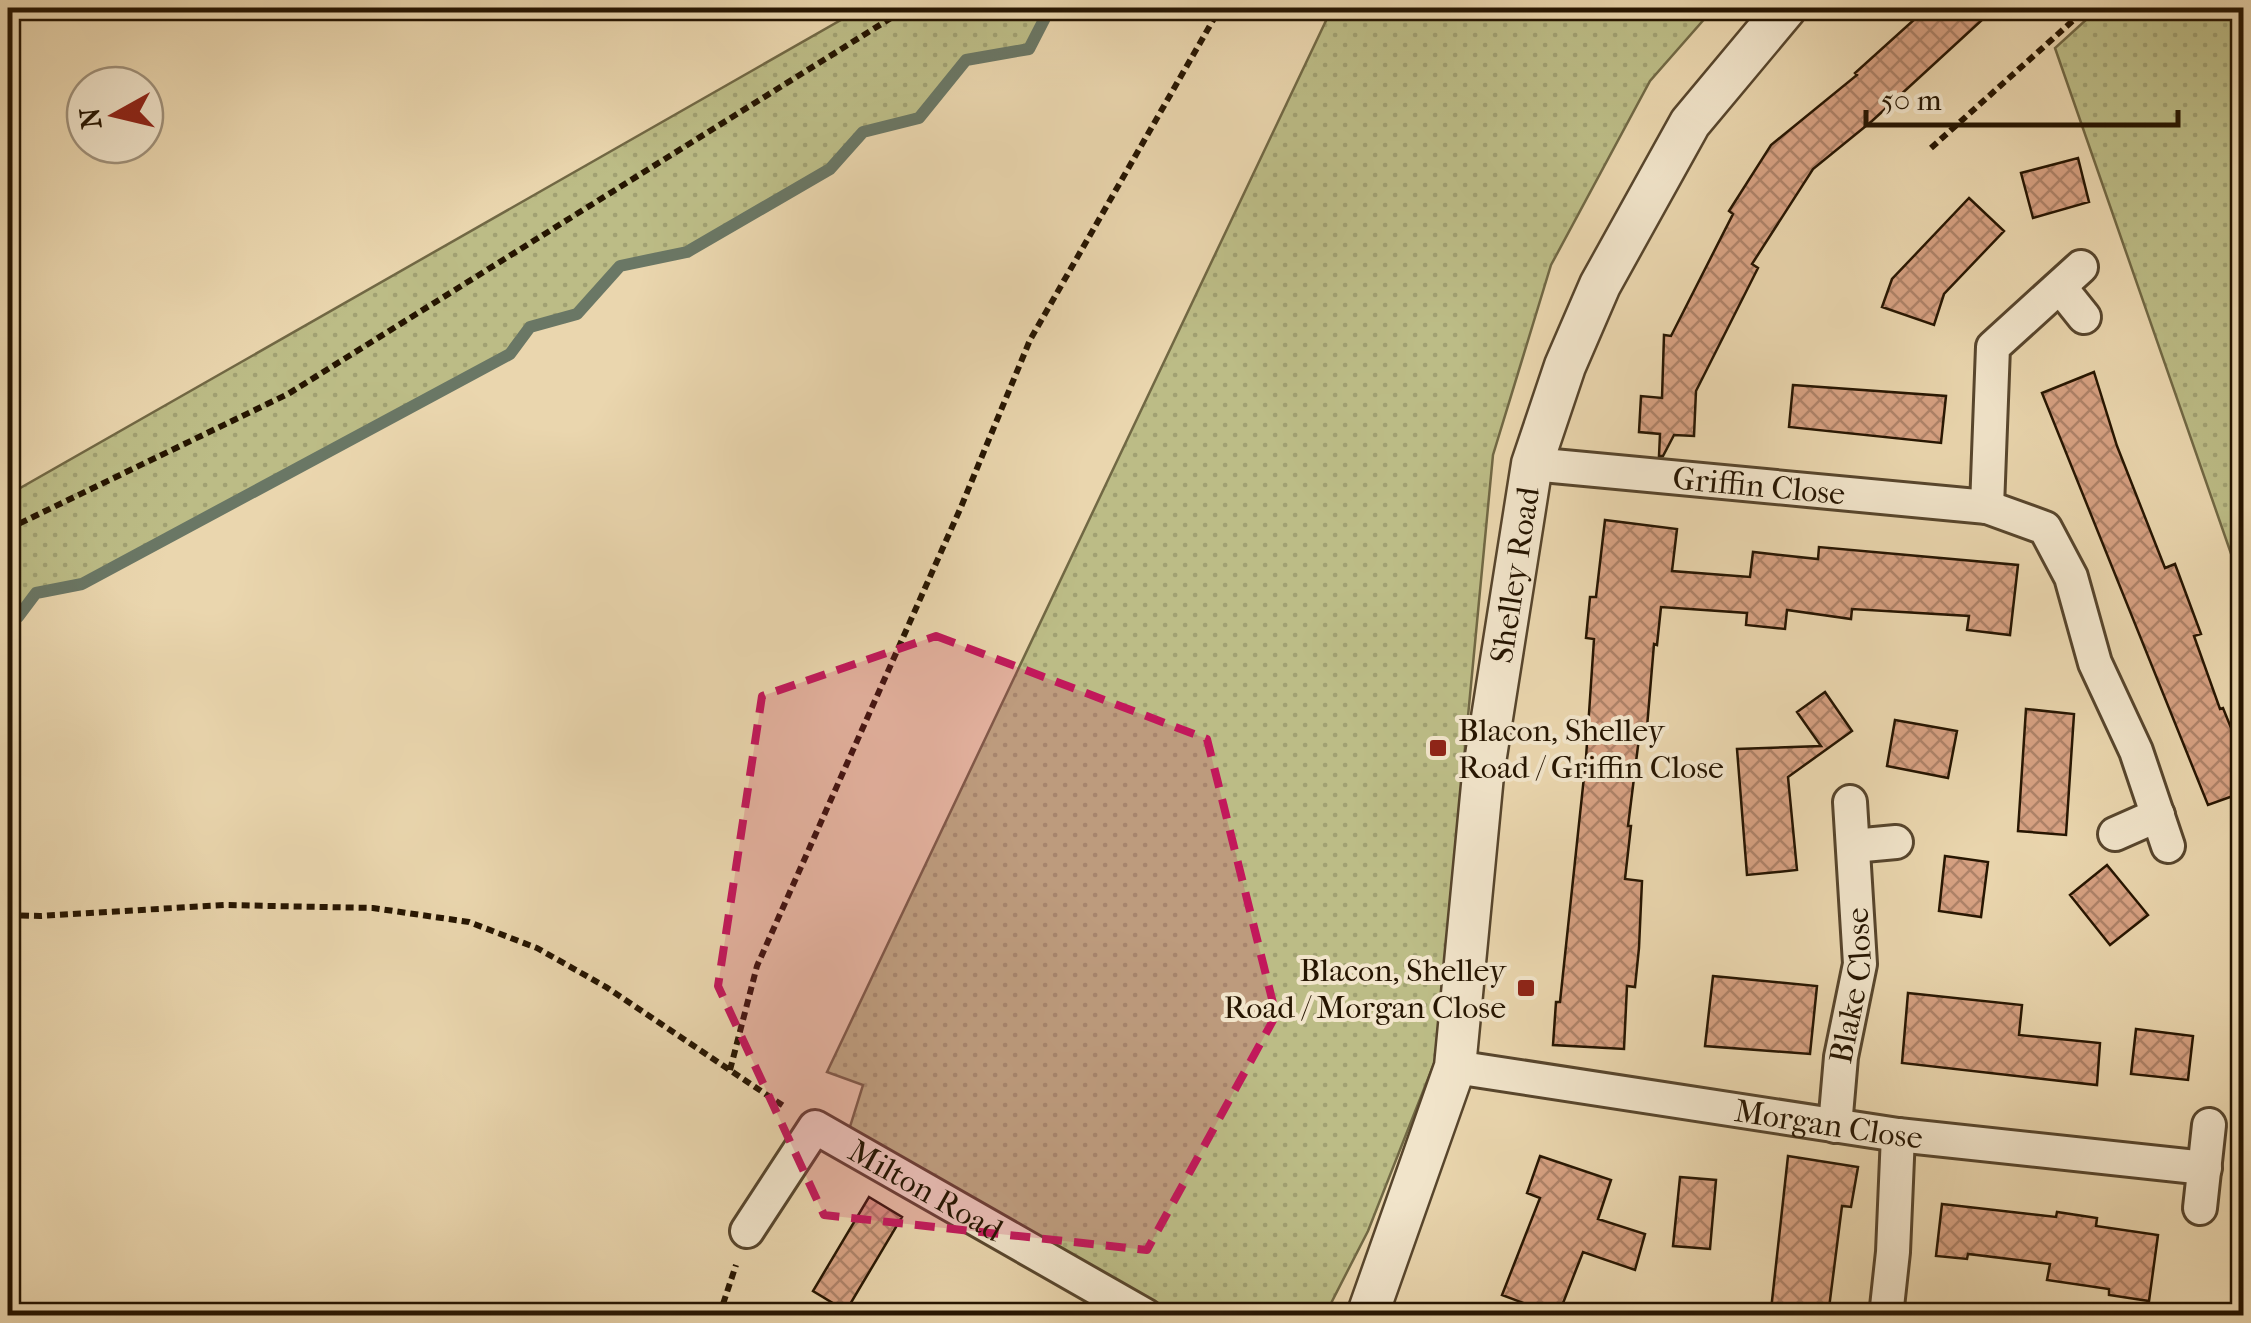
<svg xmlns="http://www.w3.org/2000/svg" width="2251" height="1323" viewBox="0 0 2251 1323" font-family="'IM FELL French Canon',serif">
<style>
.grass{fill:url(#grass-dots);stroke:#716844;stroke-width:2.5}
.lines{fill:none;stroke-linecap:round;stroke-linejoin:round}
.stream{stroke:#6a7765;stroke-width:12}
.building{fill:url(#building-cross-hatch);stroke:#261501;stroke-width:2.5}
.minor-casing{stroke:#57452c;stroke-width:38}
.tertiary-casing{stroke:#57452c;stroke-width:45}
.path{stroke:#261501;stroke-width:6;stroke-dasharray:8 5;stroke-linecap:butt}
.minor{stroke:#f1e4ca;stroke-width:32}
.tertiary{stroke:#f1e4ca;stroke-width:40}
.marked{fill:#c2185b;fill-opacity:0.2;stroke:#c2185b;stroke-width:8;stroke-dasharray:20 12;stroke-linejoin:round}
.poi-dot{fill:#8f2418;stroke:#f1e4ca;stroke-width:4}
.labels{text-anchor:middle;stroke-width:8;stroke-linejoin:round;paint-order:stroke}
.street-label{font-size:32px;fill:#261501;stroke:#f1e4ca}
.poi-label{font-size:32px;fill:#261501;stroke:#f1e4ca;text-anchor:start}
</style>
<defs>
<pattern id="grass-dots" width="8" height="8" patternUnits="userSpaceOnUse" patternTransform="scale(2.5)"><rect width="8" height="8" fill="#bcbc86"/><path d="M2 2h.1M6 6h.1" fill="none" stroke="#a1a172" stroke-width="1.8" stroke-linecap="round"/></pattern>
<pattern id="building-cross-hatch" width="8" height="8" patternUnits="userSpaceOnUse" patternTransform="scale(2.5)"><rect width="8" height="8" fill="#d7a182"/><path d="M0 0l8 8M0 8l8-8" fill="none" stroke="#ae8268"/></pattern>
</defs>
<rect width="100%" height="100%" fill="#ead6ae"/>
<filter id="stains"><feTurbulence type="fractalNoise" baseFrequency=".002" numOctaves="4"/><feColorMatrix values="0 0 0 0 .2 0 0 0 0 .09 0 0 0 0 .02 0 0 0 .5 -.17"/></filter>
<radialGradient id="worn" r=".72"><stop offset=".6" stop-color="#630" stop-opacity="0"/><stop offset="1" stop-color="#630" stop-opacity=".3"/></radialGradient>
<path class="grass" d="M862 8H1079L1048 12 1029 49 966 60 919 118 863 132 830 169 687 252 620 266 577 314 530 327 510 354 82 584 36 593 18 617 8 622V495Z
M1332 8H1714L1650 81 1551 265 1493 455 1435 1061 1368 1231 1325 1315H1172L849 1130 863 1085 827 1072Z
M2099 8H2243V588L2055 48Z"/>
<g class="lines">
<path class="stream" d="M8 622 18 617 36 593 82 584 510 354 530 327 577 314 620 266 687 252 830 169 863 132 919 118 966 60 1029 49 1048 12 1079 8"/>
</g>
<path class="building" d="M1927 8H1995L1872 121 1813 169 1752 264 1758 268 1696 391 1694 436 1674 435 1663 456H1659L1660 434 1639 432 1641 396 1662 398 1664 335 1671 336 1733 214 1729 211 1771 145 1857 75 1855 73Z
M2078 158 2089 202 2033 218 2021 173Z
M1969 198 2004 231 1944 294 1934 325 1882 307 1892 279Z
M2094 372 2117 446 2165 568 2175 564 2201 634 2194 636 2220 709 2223 708 2244 760V792L2208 805 2042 393Z
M1793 385 1946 396 1941 443 1789 427Z
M1605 520 1677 529 1672 571 1750 577 1753 552 1818 559 1819 547 2018 565 2010 635 1967 630 1969 616 1852 609 1851 619 1787 610 1785 629 1746 625 1747 613 1661 607 1657 645 1654 644 1646 739 1639 738 1628 826H1631L1625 879 1642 881 1639 948 1635 987 1627 986 1624 1049 1553 1045 1556 1002H1560L1586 758 1594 639 1586 638 1590 597H1596Z
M1825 692 1852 731 1788 777 1797 870 1747 875 1737 749 1821 746 1797 712Z
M2026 709 2074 714 2066 835 2018 831Z
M1895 720 1957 731 1948 778 1887 766Z
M1945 856 1988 862 1981 917 1939 911Z
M2107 865 2148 915 2110 945 2070 895Z
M1713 976 1817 986 1810 1054 1705 1046Z
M1908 993 2022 1005 2019 1035 2100 1043 2097 1085 1902 1063Z
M2136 1029 2193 1036 2188 1080 2131 1074Z
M1540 1156 1611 1180 1598 1219 1645 1234 1635 1270 1583 1252 1558 1316 1502 1295 1540 1198 1527 1193Z
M1788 1156 1858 1167 1851 1207 1842 1206 1828 1316 1771 1310Z
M1680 1177 1716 1180 1710 1249 1673 1246Z
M869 1197 902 1217 846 1311 813 1291Z
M1942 1204 2056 1217 2057 1212 2097 1218 2096 1226 2158 1235 2149 1301 2109 1295V1289L2047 1280 2050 1264 1968 1254 1967 1259 1936 1256Z"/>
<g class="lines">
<g class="minor-casing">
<g id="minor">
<path d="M2060 287 2084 317"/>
<path id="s1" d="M1532 464 1987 507 2045 528 2071 577 2095 663 2136 751 2168 846"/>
<path d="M1987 507 1993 347 2081 267"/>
<path d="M2115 834 2158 815"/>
<path d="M1853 846 1896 842"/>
<path id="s2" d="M1455 1067 1898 1135 2205 1168"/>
<path id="s3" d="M1835 1126 1841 1057 1860 964 1850 802"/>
<path d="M2200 1208 2209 1125"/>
<path id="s4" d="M747 1231 815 1127 1146 1316"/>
<path d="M1886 1316 1893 1252 1898 1135"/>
</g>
</g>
<g class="tertiary-casing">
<g id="tertiary">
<path id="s5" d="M1367 1316 1455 1067 1483 775 1532 464 1565 366 1600 285 1690 123 1786 8"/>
</g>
</g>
<path class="path" d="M1931 148 2087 8
M8 529 288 394 907 8
M8 915 40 916 224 905 373 908 469 922 537 948 606 987 785 1107
M730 1070 757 966 961 507 1030 340 1220 8
M719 1316 736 1265"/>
<use href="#minor" class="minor"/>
<use href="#tertiary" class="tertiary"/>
</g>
<path class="marked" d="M936 636 1207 739 1276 1015 1147 1250 824 1215 718 986 762 696Z"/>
<g class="poi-dot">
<rect x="1428" y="738" width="20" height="20" rx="5"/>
<rect x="1516" y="978" width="20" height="20" rx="5"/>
</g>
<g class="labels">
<g class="street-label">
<text dy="11" stroke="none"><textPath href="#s1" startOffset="228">Griffin Close</textPath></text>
<text dy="11" stroke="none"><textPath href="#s5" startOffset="760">Shelley Road</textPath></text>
<text dy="11" stroke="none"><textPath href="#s3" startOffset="142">Blake Close</textPath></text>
<text dy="11" stroke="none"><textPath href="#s2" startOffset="378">Morgan Close</textPath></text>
<text dy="11" stroke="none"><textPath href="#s4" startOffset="252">Milton Road</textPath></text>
</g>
<g class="poi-label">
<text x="1458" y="741">Blacon, Shelley<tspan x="1458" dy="37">Road / Griffin Close</tspan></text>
<text x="1506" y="981" text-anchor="end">Blacon, Shelley<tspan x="1506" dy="37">Road / Morgan Close</tspan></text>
</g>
</g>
<rect width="2251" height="1323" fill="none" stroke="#ead6ae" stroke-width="40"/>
<rect x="10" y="10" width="2231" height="1303" fill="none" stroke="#261501" stroke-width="5"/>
<rect x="20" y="20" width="2211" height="1283" fill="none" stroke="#261501" stroke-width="2.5"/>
<g transform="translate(115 115) rotate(262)"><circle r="48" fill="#f1e4ca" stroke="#a0917a" stroke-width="2.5"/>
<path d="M0-8L18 38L0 25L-18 38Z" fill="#8f2418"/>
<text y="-15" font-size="28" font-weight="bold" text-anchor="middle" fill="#261501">N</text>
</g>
<path d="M1866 110v15h312v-15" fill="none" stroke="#261501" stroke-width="5"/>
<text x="1881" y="110" font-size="30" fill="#261501" stroke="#f1e4ca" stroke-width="8" paint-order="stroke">50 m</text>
<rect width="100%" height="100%" filter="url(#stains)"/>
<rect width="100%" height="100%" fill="url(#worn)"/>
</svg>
